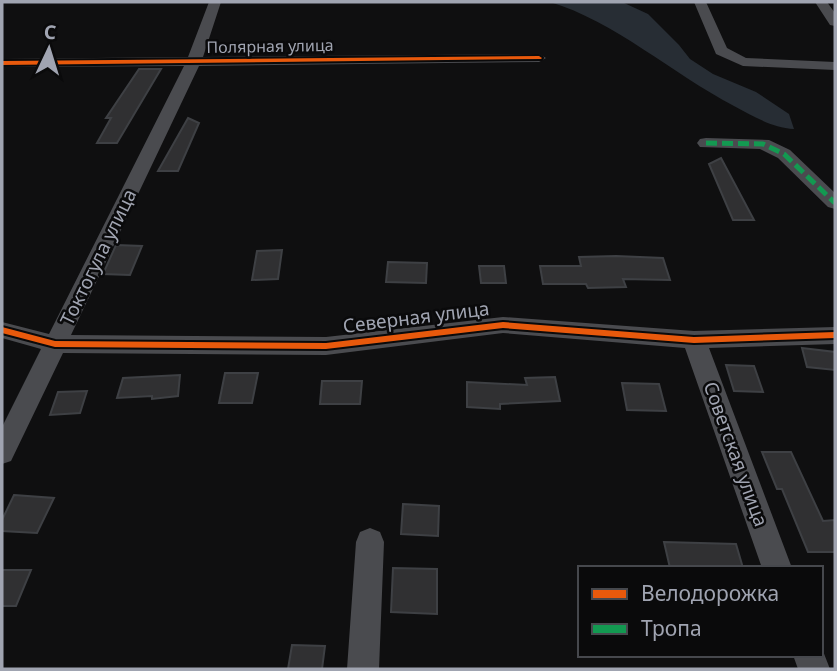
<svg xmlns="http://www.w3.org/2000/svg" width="837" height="671" viewBox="0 0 837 671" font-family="'Noto Sans',sans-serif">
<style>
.water{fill:#272d34}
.building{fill:#303032;stroke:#3e4044;stroke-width:2}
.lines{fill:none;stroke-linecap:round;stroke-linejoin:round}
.minor{fill:#4a4b4f;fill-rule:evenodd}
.quiet{stroke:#139951;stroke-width:5;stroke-dasharray:11 5;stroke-linecap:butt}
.cycleway-casing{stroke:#0a0a0b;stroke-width:4}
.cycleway{fill:#e8590c;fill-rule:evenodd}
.labels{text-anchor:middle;stroke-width:5;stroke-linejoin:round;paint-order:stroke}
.far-street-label{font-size:16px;fill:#a0a4b1;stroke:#0a0a0b}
.street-label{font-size:19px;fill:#a0a4b1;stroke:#0a0a0b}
</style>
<rect width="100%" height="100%" fill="#0f0f10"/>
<path class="water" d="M550 2H622L648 14 679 45 690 59 713 74 756 92 789 114 794 129C772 128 753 116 734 106 673 74 614 21 550 2Z"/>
<path class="building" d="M139 69H161L117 143H97L111 118H106Z
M188 118 199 123 178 171H158Z
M721 158 754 220H733L709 164Z
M116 245 142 246 130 275 103 274Z
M282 250 278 279 252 280 257 251Z
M616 256 663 258 670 280 623 279 626 287 588 288 586 284H543L540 266H581L579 257Z
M388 262 427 263 426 283 386 282Z
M479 266H504L506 283H481Z
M802 348 835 352V370L807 367Z
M726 365 754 366 763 392 734 391Z
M225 373H258L252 403H219Z
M180 375 178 396 152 399V396L117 398 123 378Z
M555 377 560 401 500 404V409L467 407V382L527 385 525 378Z
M322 381H362L360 404H320Z
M622 383 659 384 666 411 627 410Z
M87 391 80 413 50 415 58 392Z
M762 452H791L823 521 835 520V552H808L782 489H777Z
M14 495 54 498 37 533 2 531V520Z
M403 504 439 506 438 536 401 534Z
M664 542 736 544 743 568H670Z
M393 568 437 569V614L391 612Z
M2 570H31L16 606H2Z
M292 645 325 646 322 669H288Z"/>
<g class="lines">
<path class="minor" d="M209 2H221L203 57 539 54 546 58 539 62 199 66 71 335 326 337 503 317 694 331 835 327V344L709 348 792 568H762L685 348 503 333 326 355 63 353 11 461 2 464V427L41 349 2 338V322L49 334 184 66 2 67V59L188 57Z
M694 2H706L727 48 746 58 835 62V70L743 66 716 54Z
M815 2H827L835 13V26L830 25Z
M706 138 769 140 790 150 835 193V209L828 207 778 158 760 149 700 147 697 143 700 139Z
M370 528 380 532 384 542 379 669H347L356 542 360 532Z
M821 646 830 669H798L793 655H821Z"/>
<path class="quiet" d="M706 143 763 144 784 154 835 203"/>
<g class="cycleway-casing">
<path id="cycleway" d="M539 56 542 58 541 59 2 65V61Z
M503 322 694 337 835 332V338L694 343 503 328 326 349 55 347 2 333V327L55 341 326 343Z"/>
</g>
<use href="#cycleway" class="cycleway"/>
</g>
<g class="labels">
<g class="far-street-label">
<text transform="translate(270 46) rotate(-1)" y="6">Полярная улица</text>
</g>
<g class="street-label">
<text transform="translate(98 257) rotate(-64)" y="7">Токтогула улица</text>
<text transform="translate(416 317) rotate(-7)" y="7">Северная улица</text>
<text transform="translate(736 454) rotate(70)" y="7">Советская улица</text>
</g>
</g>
<rect width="837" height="671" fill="none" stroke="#a0a4b1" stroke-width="7"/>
<rect x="578" y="566" width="245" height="91" fill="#0a0a0b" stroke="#46484d" stroke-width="2"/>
<rect x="592" y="589" width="35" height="10" fill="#e8590c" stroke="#46484d" stroke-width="2"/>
<text x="641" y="601" font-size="21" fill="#a0a4b1">Велодорожка</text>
<rect x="592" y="624" width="35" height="10" fill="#139951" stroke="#46484d" stroke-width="2"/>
<text x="641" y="636" font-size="21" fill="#a0a4b1">Тропа</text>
<g transform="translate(49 49) rotate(4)" stroke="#0a0a0b" stroke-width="5" paint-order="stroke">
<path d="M0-5L12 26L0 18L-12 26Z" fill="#a0a4b1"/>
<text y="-10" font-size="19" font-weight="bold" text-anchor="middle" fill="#a0a4b1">С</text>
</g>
</svg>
